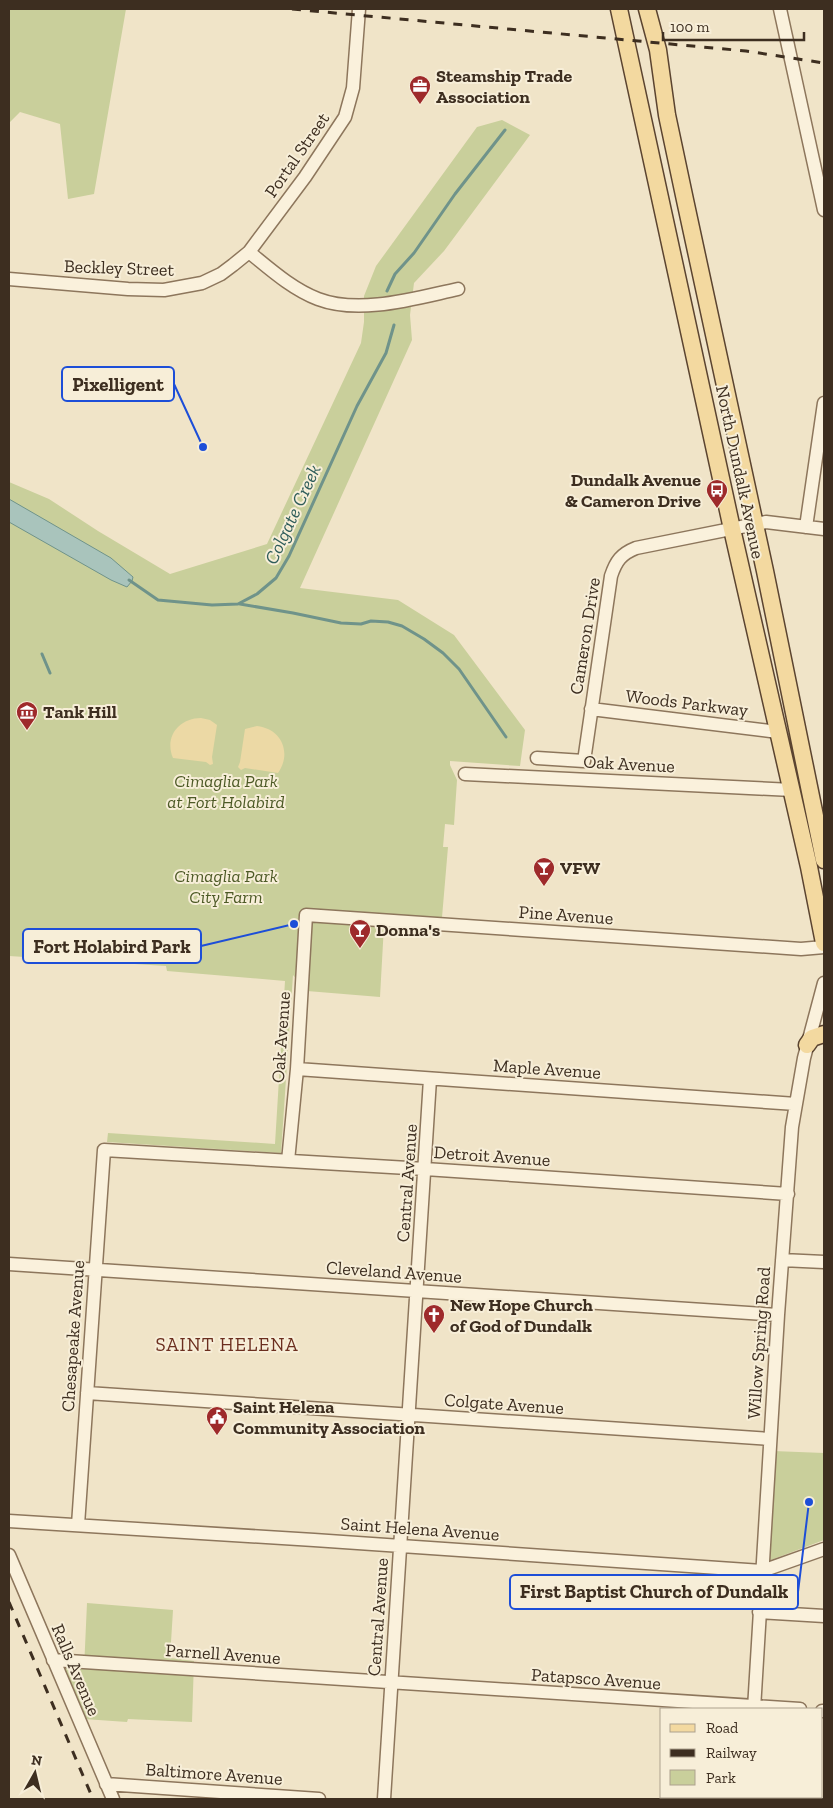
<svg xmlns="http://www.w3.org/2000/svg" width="833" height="1808" viewBox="0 0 833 1808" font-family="'Zilla Slab',serif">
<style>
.green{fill:#c9cf9b}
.sand{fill:#ecd9a5}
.water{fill:#a9c4bc;stroke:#6f938a}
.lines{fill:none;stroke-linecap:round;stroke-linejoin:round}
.stream{stroke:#6f938a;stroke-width:3}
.minor-casing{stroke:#8d765c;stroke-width:15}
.major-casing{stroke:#5b4430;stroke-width:19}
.minor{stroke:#faf1dc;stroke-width:12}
.major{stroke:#f3d9a0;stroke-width:16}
.rail{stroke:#3d2e20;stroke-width:3;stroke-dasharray:9 9;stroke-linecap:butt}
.labels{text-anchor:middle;stroke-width:4;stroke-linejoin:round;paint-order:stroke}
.poi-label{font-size:18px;font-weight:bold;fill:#3d2e20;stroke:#f7eed8;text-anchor:start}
.street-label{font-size:18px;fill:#3d2e20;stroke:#f7eed8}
.park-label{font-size:18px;font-style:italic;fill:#4d5a26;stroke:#f7eed8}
.water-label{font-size:19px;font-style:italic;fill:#2f5d5a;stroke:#f7eed8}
.neighbourhood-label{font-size:19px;letter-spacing:1px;fill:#6b2e1e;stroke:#f7eed8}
.leader{fill:none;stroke:#1d4ed8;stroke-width:2}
.callout-dot{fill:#1d4ed8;stroke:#f7eed8;stroke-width:2}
.callout{fill:#f7eed8;stroke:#1d4ed8;stroke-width:2}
.callout-label{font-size:19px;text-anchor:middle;font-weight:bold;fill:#3d2e20}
</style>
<rect width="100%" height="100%" fill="#f0e4c8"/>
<path class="green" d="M9 9H126L94 194 68 199 60 124 20 112 9 123Z
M502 120 530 135 444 251 414 283 410 315 412 340 300 588 398 600 454 635 525 730 520 766 450 761V765L457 780 454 825 445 824 443 847H448L441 929 384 925 380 997 307 991 293 975 281 1153 107 1142 108 1133 275 1144 285 981 167 971 166 966 9 956V482L49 499 98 531 170 574 267 544 361 343 364 322V296L376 266 477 127Z
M773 1451 824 1453V1540L768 1561Z
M87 1603 173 1610 170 1658 194 1661 192 1722 128 1719 127 1722 84 1719 62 1668 84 1669Z"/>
<path class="sand" d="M201 718 210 720 217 725 212 757 213 764 210 765 206 762 173 758C164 737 179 718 201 718Z
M257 726C282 729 292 753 278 773L245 768 241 770 238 767 240 762 245 729Z"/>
<path class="water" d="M9 499 111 558 133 577 132 581 127 587 111 580 9 522Z"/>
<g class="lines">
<path class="stream" d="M387 291 395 274 414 253 455 194 505 130
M129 580 158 600 212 605 238 604 257 594 276 578 289 556 357 406 386 353 394 325
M240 604 293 613 341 623 361 624 371 621 388 622 402 626 424 639 443 653 459 669 506 737
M42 654 50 673"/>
<g class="minor-casing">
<path id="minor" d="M780 9 824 210
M249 252C270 269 292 289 318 299 360 315 416 298 458 289
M9 279 128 289 164 290 202 283 221 274 233 265 249 252 305 177 345 117 353 88 359 9
M806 527 824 403
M591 709 778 732
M537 758 584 761 611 576C616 561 621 554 636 548L766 522 824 529
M465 774 792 790
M297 1069 796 1104
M288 1161 297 1069 306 915 801 949 824 947
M782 1260 824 1262
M9 1264 778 1315
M87 1393 770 1439
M9 1521 314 1540 762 1571 824 1549
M78 1525 104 1150 425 1169 788 1194
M9 1555 113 1799
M759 1612 824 1616
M53 1660 800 1709
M754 1709 778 1315 792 1127 804 1058 824 983
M822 1711H824
M106 1784 319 1799
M384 1799 430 1079
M748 1799V1797"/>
</g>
<g class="major-casing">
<path id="major" d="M619 9 732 529 809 867 824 943
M647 9 658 50 667 115 685 200 765 571 824 860
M807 1045 812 1038 824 1034"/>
</g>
<use href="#minor" class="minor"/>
<use href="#major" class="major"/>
<path class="rail" d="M292 9 746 51 824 63
M9 1602 93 1799"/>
</g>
<defs>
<g id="office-pin" transform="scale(1.125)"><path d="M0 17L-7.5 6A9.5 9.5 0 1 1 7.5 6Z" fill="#9e2a2b" stroke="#f7eed8"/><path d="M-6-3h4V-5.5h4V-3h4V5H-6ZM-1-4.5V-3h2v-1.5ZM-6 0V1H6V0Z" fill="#fff"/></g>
<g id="bus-pin" transform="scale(1.125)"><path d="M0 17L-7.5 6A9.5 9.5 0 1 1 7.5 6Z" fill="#9e2a2b" stroke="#f7eed8"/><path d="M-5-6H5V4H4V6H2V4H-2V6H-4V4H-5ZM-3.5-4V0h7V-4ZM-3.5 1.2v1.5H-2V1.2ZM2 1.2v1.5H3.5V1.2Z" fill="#fff"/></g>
<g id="museum-pin" transform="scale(1.125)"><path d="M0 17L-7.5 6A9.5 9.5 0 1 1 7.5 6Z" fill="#9e2a2b" stroke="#f7eed8"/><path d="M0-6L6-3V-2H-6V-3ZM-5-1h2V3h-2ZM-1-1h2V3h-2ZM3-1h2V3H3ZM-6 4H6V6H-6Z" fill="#fff"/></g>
<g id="bar-pin" transform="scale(1.125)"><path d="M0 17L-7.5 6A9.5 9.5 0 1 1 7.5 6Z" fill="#9e2a2b" stroke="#f7eed8"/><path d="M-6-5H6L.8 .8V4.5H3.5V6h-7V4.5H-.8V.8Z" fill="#fff"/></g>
<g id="church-pin" transform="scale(1.125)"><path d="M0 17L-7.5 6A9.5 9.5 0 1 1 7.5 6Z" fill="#9e2a2b" stroke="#f7eed8"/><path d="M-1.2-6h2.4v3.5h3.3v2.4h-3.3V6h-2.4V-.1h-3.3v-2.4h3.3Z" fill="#fff"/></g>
<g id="civic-pin" transform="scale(1.125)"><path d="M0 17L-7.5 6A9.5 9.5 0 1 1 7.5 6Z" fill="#9e2a2b" stroke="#f7eed8"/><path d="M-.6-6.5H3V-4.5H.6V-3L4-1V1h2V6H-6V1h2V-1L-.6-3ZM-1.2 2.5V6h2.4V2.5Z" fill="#fff"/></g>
</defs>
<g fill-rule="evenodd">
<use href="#office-pin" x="420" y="86"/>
<use href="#bus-pin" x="717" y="490"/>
<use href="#museum-pin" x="27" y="712"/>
<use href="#bar-pin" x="544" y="868"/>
<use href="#bar-pin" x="360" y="930"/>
<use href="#church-pin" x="434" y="1315"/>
<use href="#civic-pin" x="217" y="1417"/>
</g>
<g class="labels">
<g class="poi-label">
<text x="436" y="82">Steamship Trade<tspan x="436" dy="21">Association</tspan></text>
<text x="701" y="486" text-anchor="end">Dundalk Avenue<tspan x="701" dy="21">&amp; Cameron Drive</tspan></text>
<text x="43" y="718">Tank Hill</text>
<text x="560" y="874">VFW</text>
<text x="376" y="936">Donna's</text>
<text x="450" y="1311">New Hope Church<tspan x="450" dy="21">of God of Dundalk</tspan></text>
<text x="233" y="1413">Saint Helena<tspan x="233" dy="21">Community Association</tspan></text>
</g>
<g class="street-label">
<text transform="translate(297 155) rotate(-55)" y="6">Portal Street</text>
<text transform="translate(119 268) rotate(2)" y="6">Beckley Street</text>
<text transform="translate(740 472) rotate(78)" y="6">North Dundalk Avenue</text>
<text transform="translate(585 636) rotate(-81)" y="6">Cameron Drive</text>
<text transform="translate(687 703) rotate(7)" y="6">Woods Parkway</text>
<text transform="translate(629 764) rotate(3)" y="6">Oak Avenue</text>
<text transform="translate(566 915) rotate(4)" y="6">Pine Avenue</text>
<text transform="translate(281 1037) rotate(-86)" y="6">Oak Avenue</text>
<text transform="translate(547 1069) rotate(4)" y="6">Maple Avenue</text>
<text transform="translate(492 1156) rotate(4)" y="6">Detroit Avenue</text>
<text transform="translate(407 1183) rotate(-86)" y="6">Central Avenue</text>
<text transform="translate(394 1272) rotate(4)" y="6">Cleveland Avenue</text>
<text transform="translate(73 1336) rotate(-86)" y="6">Chesapeake Avenue</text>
<text transform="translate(759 1343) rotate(-86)" y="6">Willow Spring Road</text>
<text transform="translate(504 1404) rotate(4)" y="6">Colgate Avenue</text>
<text transform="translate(420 1529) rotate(4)" y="6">Saint Helena Avenue</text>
<text transform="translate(378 1617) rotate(-86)" y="6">Central Avenue</text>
<text transform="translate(223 1654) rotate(4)" y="6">Parnell Avenue</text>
<text transform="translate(76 1670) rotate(67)" y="6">Ralls Avenue</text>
<text transform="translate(596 1679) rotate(4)" y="6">Patapsco Avenue</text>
<text transform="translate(214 1774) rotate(4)" y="6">Baltimore Avenue</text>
</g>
<g class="park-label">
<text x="226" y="787">Cimaglia Park<tspan x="226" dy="21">at Fort Holabird</tspan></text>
<text x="226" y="882">Cimaglia Park<tspan x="226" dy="21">City Farm</tspan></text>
</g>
<g class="water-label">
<text transform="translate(292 514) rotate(-65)" y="7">Colgate Creek</text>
</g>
<g class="neighbourhood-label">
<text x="227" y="1351">SAINT HELENA</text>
</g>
</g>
<path class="leader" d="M203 447L174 384M294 924L201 946M809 1502L798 1592"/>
<g class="callout-dot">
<circle cx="203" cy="447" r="5"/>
<circle cx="294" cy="924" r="5"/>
<circle cx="809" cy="1502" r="5"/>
</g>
<g class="callout">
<rect x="62" y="367" width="112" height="34" rx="5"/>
<rect x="23" y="929" width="178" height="34" rx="5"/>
<rect x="510" y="1575" width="288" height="34" rx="5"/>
</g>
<g class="callout-label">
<text x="118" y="391">Pixelligent</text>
<text x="112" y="953">Fort Holabird Park</text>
<text x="654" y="1598">First Baptist Church of Dundalk</text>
</g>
<rect width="833" height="1808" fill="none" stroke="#3d2e20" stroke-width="20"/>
<rect x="660" y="1708" width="162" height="90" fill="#f7eed8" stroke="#ada18e"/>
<rect x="670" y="1724" width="25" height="8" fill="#f3d9a0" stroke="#ada18e"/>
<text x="706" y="1733" font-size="15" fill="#3d2e20">Road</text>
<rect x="670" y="1749" width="25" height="8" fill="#3d2e20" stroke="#ada18e"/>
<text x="706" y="1758" font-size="15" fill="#3d2e20">Railway</text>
<rect x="670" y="1770" width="25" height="15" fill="#c9cf9b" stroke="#ada18e"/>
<text x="706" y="1783" font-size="15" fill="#3d2e20">Park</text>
<g transform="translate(35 1773) rotate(8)" stroke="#f7eed8" stroke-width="4" paint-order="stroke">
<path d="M0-4L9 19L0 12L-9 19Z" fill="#3d2e20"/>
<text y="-8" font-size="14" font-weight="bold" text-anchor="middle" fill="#3d2e20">N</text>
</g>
<path d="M663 32v8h141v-8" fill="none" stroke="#3d2e20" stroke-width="2.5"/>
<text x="670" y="32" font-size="15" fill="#3d2e20" stroke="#f7eed8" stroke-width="4" paint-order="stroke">100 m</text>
</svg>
